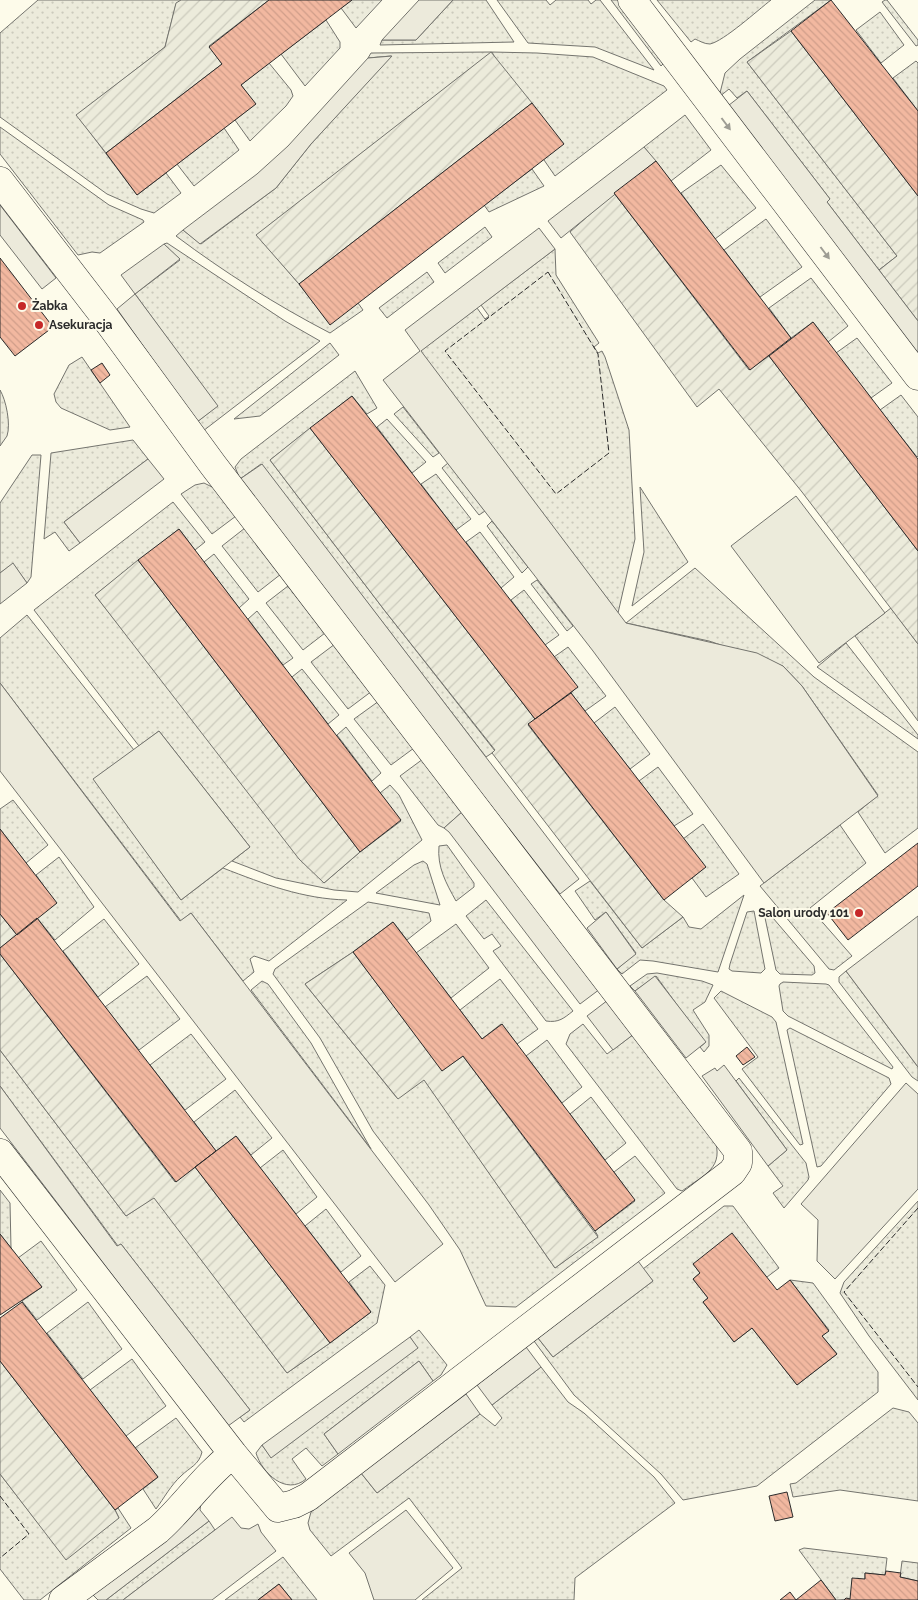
<svg xmlns="http://www.w3.org/2000/svg" width="918" height="1600" viewBox="0 0 918 1600" font-family="Raleway,sans-serif">
<style>
.grass{fill:url(#grass-dots);stroke:#74746e}
.garden{fill:url(#garden-furrows);stroke:#74746e}
.pitch{fill:#ecebdb;stroke:#74746e}
.parking{fill:#eceadb;stroke:#74746e}
.building{fill:url(#building-back-hatch);stroke:#2b2b2b}
.lines{fill:none;stroke-linecap:round;stroke-linejoin:round}
.minor-casing{stroke:#2b2b2b;stroke-width:29}
.minor{stroke:#fdfbea;stroke-width:28}
.fence{stroke:#2b2b2b;stroke-width:1;stroke-dasharray:6 2.5;stroke-linecap:butt}
.oneway{fill:#9e9d94}
.poi-dot{fill:#c62828;stroke:#fdfbea;stroke-width:2}
.labels{text-anchor:middle;stroke-width:4;stroke-linejoin:round;paint-order:stroke}
.poi-label{font-size:12px;font-weight:bold;fill:#2b2b2b;stroke:#fdfbea;text-anchor:start}
</style>
<defs>
<pattern id="grass-dots" width="8" height="8" patternUnits="userSpaceOnUse" patternTransform="scale(1.25)"><rect width="8" height="8" fill="#ecebdb"/><path d="M2 2h.1M6 6h.1" fill="none" stroke="#cbcabc" stroke-width="1.8" stroke-linecap="round"/></pattern>
<pattern id="garden-furrows" width="10" height="10" patternUnits="userSpaceOnUse" patternTransform="scale(1.25)"><rect width="10" height="10" fill="#ecebdb"/><path d="M-1 1l2-2M0 10L10 0M9 11l2-2" fill="none" stroke="#cbcabc"/></pattern>
<pattern id="building-back-hatch" width="6" height="6" patternUnits="userSpaceOnUse" patternTransform="scale(1.25)"><rect width="6" height="6" fill="#f2b8a0"/><path d="M-1 5l2 2M0 0l6 6M5-1l2 2" fill="none" stroke="#d09e8a"/></pattern>
</defs>
<rect width="100%" height="100%" fill="#fdfbea"/>
<path class="grass" d="M38 0H181L176 4 165 47 77 115 137 195 166 173 181 193 154 213 141 209 107 194 0 117V33Z
M352 0H382L356 28 341 8Z
M453 0H486L514 42 380 45 382 40H416Z
M497 0H546L550 5 556 0H588L591 4 596 0H600L654 70 595 47 528 43Z
M611 0H619L665 62 661 66Z
M657 0H771C758 10 724 41 710 44 704 44 700 41 695 39L691 42Z
M815 0H831L747 62 897 256 879 270 827 202 830 199 747 91 737 98 729 89 719 97 725 73 740 59Z
M885 0H887L918 40V45L916 46 882 2Z
M880 12 904 45 881 63 856 30Z
M326 20 340 42V48L305 86 281 54Z
M491 52 537 53 593 57 664 86 667 90 555 176 544 160 492 52 257 235 299 284 330 324 358 303 363 310 330 333C276 305 224 272 176 236L183 230 201 244 276 188 311 144 391 56 368 58 371 53Z
M916 61 918 63V111L893 78Z
M269 63 291 90 293 96 286 106 250 141 235 120 255 104 241 85Z
M685 115 711 150 671 181 644 147Z
M0 127 109 205 143 220 144 222 100 253 92 252 78 255 0 154Z
M224 128 239 150 194 186 177 164Z
M721 165 756 208 715 239 681 193Z
M532 169 544 186 489 212 484 205Z
M766 219 802 267 760 297 724 250Z
M485 227 492 237 445 273 438 263Z
M167 243 285 321 320 341 203 431 197 422 217 406 135 294 180 260 164 244Z
M555 249 556 275 599 343 594 347 598 353 602 351 605 357 629 430 635 539 618 613 420 351 477 308 485 319 489 316 481 305Z
M427 272 434 282 387 318 379 308Z
M811 278 848 326 828 342 813 322 791 338 769 308Z
M857 338 892 383 871 398 836 353Z
M330 343 339 355 260 416 234 419Z
M82 357 130 427 110 430 61 408 56 402 54 394 69 365Z
M355 371 377 408 367 414 352 396 270 460 385 611 495 751 486 757 261 464 240 479 235 467 241 459Z
M0 390C6 400 11 424 7 436 5 439 2 443 0 446Z
M901 395 918 417V456L917 457 880 410Z
M403 407 439 453 433 457 394 414Z
M387 419 426 462 412 473 377 427Z
M133 440 148 459 64 522 80 543 69 551 55 532 44 539 51 453Z
M32 455H41L31 577 27 583 13 564 0 573V503Z
M448 463 485 511 479 515 442 468Z
M436 474 471 519 456 530 421 484Z
M204 483 214 488 236 516 212 534 181 494 195 485Z
M640 487 688 562 632 606 644 552Z
M173 502 205 542 195 550 179 529 95 595 324 883 360 852 401 821 380 793 390 785 399 795 422 840 358 892 334 890 276 878 232 861 250 847 159 731 139 746 34 610Z
M492 521 528 567 522 573 487 526Z
M245 528 281 574 258 592 222 546Z
M480 532 514 577 501 588 466 542Z
M214 554 249 599 239 608 204 562Z
M695 568 814 677 918 752V828L885 853 858 812 878 795 802 686 783 666 709 641 626 623Z
M537 580 573 626 567 631 531 584Z
M288 586 325 633 303 650 266 603Z
M524 590 559 635 545 645 511 600Z
M891 608 918 644V721L855 636Z
M257 611 293 658 283 665 248 619Z
M27 615 134 750 94 779 181 900 223 868C264 884 303 899 347 900L269 961 254 956 250 959 254 972 243 981 191 913 181 921 0 683V638Z
M846 643 918 735V739L817 667Z
M335 644 372 691 348 709 311 662Z
M568 647 606 696 585 711 571 693 577 687 554 657Z
M302 669 339 715 328 724 292 677Z
M379 701 414 748 391 765 354 719Z
M615 707 650 754 630 769 594 723Z
M346 727 381 773 372 781 337 735Z
M423 759 462 812 444 828 438 825 400 776Z
M658 767 693 814 674 826 639 781Z
M13 800 48 845 26 863 0 829V809Z
M703 824 739 874 706 897 692 878 705 867 683 839Z
M840 825 866 863 810 908 852 956 834 970 829 969 760 886Z
M447 845 474 883V887L456 901C446 883 437 867 439 846Z
M59 857 94 907 55 940 37 918 56 903 36 875Z
M423 861 427 864 440 905 376 893 414 865Z
M590 881 642 948 683 917 689 927 701 929 744 895 718 972 653 961 640 960 622 974 617 969 636 953 606 912 595 920 575 891Z
M486 900 573 1011C564 1018 559 1023 546 1021L493 951 501 946 492 934 484 939 466 916Z
M368 902 429 913 431 921 407 940 393 922 353 952 305 984 397 1098 424 1079 555 1268 598 1236 595 1231 635 1201 614 1172 635 1156 665 1193 516 1307 486 1306 460 1250 429 1205 373 1131 320 1038 273 974 275 969Z
M754 911 765 969 761 973 732 971 729 969 730 964 747 912Z
M767 911 814 966 815 973 812 975 780 974 776 970 764 913Z
M104 919 139 964 98 997 63 951Z
M456 924 489 968 451 998 416 953Z
M846 971 918 1067V1081L912 1077 839 982V977Z
M657 973 702 981 713 985 705 1002 693 1010 709 1035V1046L704 1052 700 1047 705 1043 656 976 635 991 630 986 647 974Z
M147 976 180 1019 139 1050 105 1007Z
M500 979 538 1029 517 1044 501 1024 482 1039 460 1010Z
M262 981 268 984 311 1043 371 1149 251 990Z
M783 982 826 984 829 985 893 1067 892 1069 788 1016 783 1011 779 986 780 984Z
M721 991 772 1017 776 1022 803 1144 800 1145 742 1069 758 1057 714 998Z
M583 1024 607 1054 634 1034 714 1137C725 1168 705 1174 682 1191L677 1189 566 1044 570 1034Z
M790 1028 889 1078 891 1084 821 1166 817 1167 787 1030Z
M191 1034 226 1079 185 1110 150 1065Z
M547 1040 582 1087 562 1103 526 1056Z
M0 1050 126 1216 154 1197 287 1373 330 1343 371 1312 349 1282 370 1266 385 1285 377 1323 244 1422 240 1417 250 1410 121 1244 118 1246 0 1086Z
M739 1078 806 1163 809 1177 808 1180 784 1208 773 1193 783 1186 768 1166 787 1150 736 1081Z
M235 1090 272 1138 251 1155 236 1136 216 1151 194 1122Z
M591 1097 626 1143 605 1160 570 1114Z
M283 1150 317 1197 296 1214 260 1168Z
M0 1190 10 1203 11 1248 0 1234Z
M918 1201V1400L869 1336 840 1293 844 1282Z
M724 1206H733L779 1268 767 1277 693 1264 700 1273 693 1279 708 1298 703 1302 734 1342 752 1328 797 1385 837 1354 822 1336 829 1330 790 1280 813 1283 878 1372V1392L757 1486 683 1500 661 1474 574 1395 534 1341 538 1338 553 1357 653 1281 643 1269Z
M326 1209 361 1256 341 1272 305 1226Z
M41 1241 77 1290 37 1320 22 1301 42 1287 18 1258Z
M88 1302 122 1349 83 1379 47 1333Z
M419 1330 447 1365 441 1375 433 1381 419 1361 324 1434 338 1454 322 1466 306 1448 292 1459 306 1479C286 1496 262 1473 256 1453L262 1445 271 1457 417 1348 410 1337Z
M132 1359 166 1406 126 1436 90 1390Z
M541 1367 568 1402 584 1413 654 1477 675 1503 575 1578 574 1600H422L462 1568 409 1498 331 1556 310 1530 308 1523 311 1512 361 1473 377 1493 480 1414 495 1426 502 1418 492 1405Z
M893 1408 909 1412 918 1423V1501L840 1490 793 1497 790 1484 796 1483Z
M176 1418 202 1452C199 1465 190 1467 181 1476 171 1485 164 1498 156 1509L143 1489 158 1477 135 1448Z
M0 1474 38 1523 119 1518 115 1510 118 1508 131 1528 40 1600H24L0 1569Z
M209 1521 215 1530 123 1600H106Z
M804 1548 887 1558 885 1575 865 1573V1579L850 1599 836 1600 799 1550Z
M283 1557 317 1600H292L279 1584 258 1600H225Z
M902 1561 918 1563V1581L900 1577Z"/>
<path class="garden" d="M181 0H269L209 46 222 64 106 153 76 115 165 47 176 3Z
M791 31 918 196V321L879 270 897 256 747 62Z
M491 52 532 103 299 284 256 235Z
M614 193 749 370 769 356 918 551V644L802 492 719 389 697 407 570 232Z
M310 428 535 719 528 725 664 900 683 917 642 948 492 753 495 750 385 611 270 460Z
M138 560 360 852 324 883 299 859 95 595Z
M0 914 17 935 0 948Z
M353 952 442 1070 463 1056 598 1237 555 1268 424 1080 398 1099 305 984Z
M0 954 175 1182 195 1167 330 1343 287 1373 154 1198 126 1216 0 1050Z
M0 1361 115 1510 119 1518 66 1560 0 1474Z"/>
<path class="pitch" d="M796 496 885 613 819 663 731 546Z
M159 731 250 847 181 900 93 779Z"/>
<path class="parking" d="M419 0H453L416 40H382Z
M392 56 311 144 276 188 200 244 183 230 257 174 288 146 368 58Z
M747 91 830 199 827 202 918 321V361L724 109Z
M644 147 656 161 561 238 548 221Z
M0 205 56 278 42 289 0 235Z
M539 228 555 249 421 351 626 623 757 653 783 666 802 686 878 796 764 883 593 651 383 380 420 351 405 330Z
M164 244 180 259 135 294 218 406 197 422 117 309 135 294 121 275Z
M148 459 164 479 80 543 64 522Z
M262 464 579 879 560 894 345 618 240 479Z
M13 563 27 583 0 604V573Z
M0 683 180 921 191 913 443 1244 395 1282 0 771Z
M462 812 600 989 580 1004 449 832 444 828Z
M606 912 636 954 617 969 587 928Z
M918 916V1067L846 971Z
M655 976 706 1042 686 1058 635 991Z
M608 1000 634 1034 613 1050 587 1016Z
M724 1065 787 1150 768 1166 702 1076 715 1068 717 1071Z
M906 1083 918 1094V1189L835 1279 817 1261 818 1220 801 1204Z
M0 1086 117 1246 121 1244 250 1410 228 1426 0 1128Z
M638 1261 653 1281 553 1357 538 1338Z
M410 1337 418 1348 271 1458 262 1445Z
M526 1347 541 1367 492 1405 477 1385Z
M419 1361 433 1381 338 1454 324 1434Z
M466 1394 480 1414 377 1493 361 1473Z
M201 1502 200 1510 209 1521 106 1600H98L93 1595Z
M406 1510 453 1568 415 1600H374L365 1573 349 1553Z
M232 1517 241 1528 249 1529 258 1524 261 1532 276 1551 212 1600H123Z"/>
<path class="building" d="M269 0H352L241 85 256 104 137 195 106 153 222 64 209 47Z
M831 0 918 111V196L791 31Z
M532 103 564 144 330 325 299 284Z
M656 161 791 338 750 370 614 193Z
M0 258 53 327 15 356 0 337Z
M813 322 918 459V551L769 356Z
M102 363 110 375 100 383 91 370Z
M352 396 578 687 535 719 310 428Z
M179 529 401 820 360 852 138 560Z
M571 693 706 867 664 900 528 724Z
M0 829 57 903 17 935 0 914Z
M918 843V886L848 940 827 913Z
M37 918 216 1151 176 1182 0 954V948Z
M393 922 482 1039 502 1024 635 1200 595 1231 463 1056 442 1071 353 952Z
M747 1047 755 1057 743 1065 736 1056Z
M236 1136 371 1312 330 1343 195 1167Z
M732 1233 777 1290 790 1280 829 1331 822 1336 837 1354 797 1385 752 1328 734 1342 703 1302 708 1298 693 1279 700 1273 693 1264Z
M0 1234 42 1287 0 1315Z
M22 1302 158 1477 115 1510 0 1361V1318Z
M787 1492 793 1517 775 1521 769 1496Z
M886 1571 901 1573 900 1577 918 1581V1600H844L846 1598 850 1599 852 1578 865 1579V1573L885 1575Z
M821 1580 836 1600H780L790 1592 796 1600Z
M279 1584 292 1600H258Z"/>
<g class="lines">
<g class="minor-casing">
<path id="minor" d="M632 0 918 376
M0 181 101 312 213 465 738 1151V1163L732 1172 308 1497 294 1504 278 1508 233 1454 0 1153
M63 1600 158 1530C185 1506 203 1477 233 1454"/>
</g>
<use href="#minor" class="minor"/>
<path class="fence" d="M548 272 598 354 609 453 556 494 445 351Z
M918 1208 844 1292 918 1387
M0 1496 29 1534 0 1558"/>
</g>
<defs><path id="oneway-solid" d="M-6-.8H1V-3.2L6.5 0L1 3.2V.8H-6Z" transform="scale(1.25)"/></defs>
<g class="oneway">
<use href="#oneway-solid" transform="translate(726 124) rotate(53)"/>
<use href="#oneway-solid" transform="translate(825 253) rotate(53)"/>
</g>
<g class="poi-dot">
<circle cx="22" cy="306" r="5"/>
<circle cx="39" cy="325" r="5"/>
<circle cx="859" cy="913" r="5"/>
</g>
<g class="labels">
<g class="poi-label">
<text x="32" y="310">Żabka</text>
<text x="49" y="329">Asekuracja</text>
<text x="849" y="917" text-anchor="end">Salon urody 101</text>
</g>
</g>
</svg>
